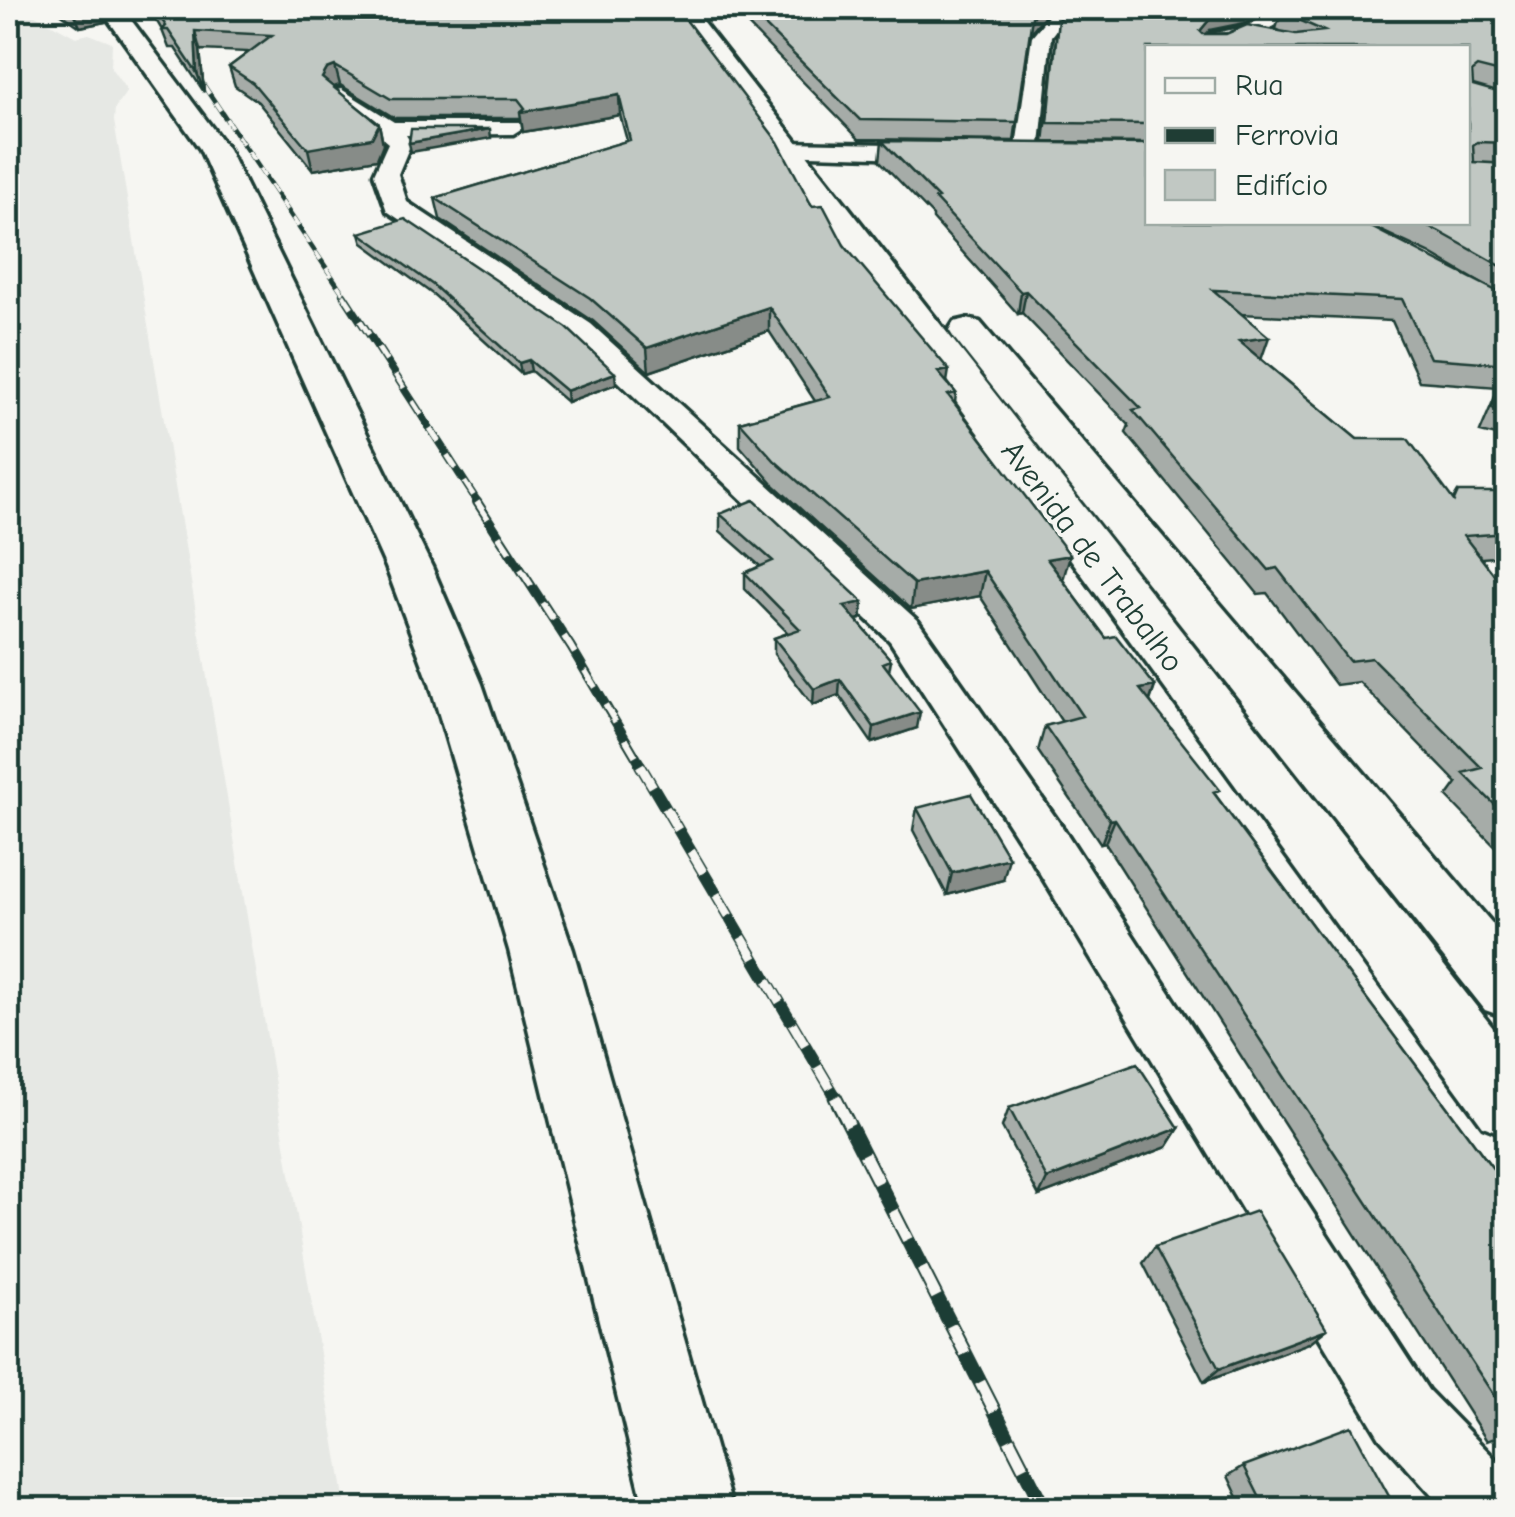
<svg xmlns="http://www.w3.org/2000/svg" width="1515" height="1517" viewBox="0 0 1515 1517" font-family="'Comic Neue',sans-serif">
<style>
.built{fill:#e6e8e4}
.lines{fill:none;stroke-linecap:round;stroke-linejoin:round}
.street-casing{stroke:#1f3d34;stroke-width:7}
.secondary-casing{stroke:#1f3d34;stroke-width:7}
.highway-casing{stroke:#1f3d34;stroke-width:7}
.street{fill:#f6f6f2;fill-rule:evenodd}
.secondary{fill:#f6f6f2;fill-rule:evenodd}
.highway{fill:#f6f6f2;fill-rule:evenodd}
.rail-far4-casing{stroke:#1f3d34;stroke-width:5}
.rail-far3-casing{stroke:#1f3d34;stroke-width:8}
.rail-far2-casing{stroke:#1f3d34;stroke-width:10}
.rail-far1-casing{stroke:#1f3d34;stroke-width:12}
.rail-casing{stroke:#1f3d34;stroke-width:15}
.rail-far4{stroke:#f6f6f2;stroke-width:4;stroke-dasharray:10;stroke-linecap:butt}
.rail-far3{stroke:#f6f6f2;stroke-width:5;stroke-dasharray:16;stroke-linecap:butt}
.rail-far2{stroke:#f6f6f2;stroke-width:6;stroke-dasharray:20;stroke-linecap:butt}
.rail-far1{stroke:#f6f6f2;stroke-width:9;stroke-dasharray:25;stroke-linecap:butt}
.rail{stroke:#f6f6f2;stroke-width:11;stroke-dasharray:32;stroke-linecap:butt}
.wall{fill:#a6aca8;stroke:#1f3d34;stroke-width:2.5}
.shaded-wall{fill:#878c88;stroke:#1f3d34;stroke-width:2.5}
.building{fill:#c1c8c3;stroke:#1f3d34;stroke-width:2.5}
.labels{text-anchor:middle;stroke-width:8;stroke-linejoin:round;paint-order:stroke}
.street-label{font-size:32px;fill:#1f3d34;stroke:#f6f6f2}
</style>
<rect width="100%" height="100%" fill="#f6f6f2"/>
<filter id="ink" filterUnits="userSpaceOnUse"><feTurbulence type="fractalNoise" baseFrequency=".01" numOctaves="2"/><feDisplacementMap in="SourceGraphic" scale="20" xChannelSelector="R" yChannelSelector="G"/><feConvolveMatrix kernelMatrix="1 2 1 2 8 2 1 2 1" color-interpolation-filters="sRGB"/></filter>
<g filter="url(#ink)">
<path class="built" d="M8 8H22L76 37 89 34 112 43 111 68 127 91 115 108 114 121 346 1509H8Z"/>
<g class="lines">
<g class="street-casing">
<path id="street" d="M1055 8H1073L1051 36 1039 154 1027 161 1015 154 1032 36Z
M1282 8H1304L1258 35 1224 42 1219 48H1199L1211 34 1245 27Z
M341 89 394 122H521L524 127 513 134 406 135 411 143 398 174 407 202 591 324 918 621 1067 834 1428 1390 1508 1472V1510H1445L1380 1438 1033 862 890 641 571 336 387 211 374 174 388 143 334 99 330 95 334 91Z
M785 142 941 145 953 152 941 159 777 154 773 149Z"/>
</g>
<g class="secondary-casing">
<path id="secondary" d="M100 8H122L228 149 432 567 482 684 573 950 733 1510H645L509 950 430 684 386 567 200 149Z"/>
</g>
<g class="highway-casing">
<path id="highway" d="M670 8H692L1508 1047V1136L1483 1126Z
M967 319 980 322 1508 942V1018L1485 1010 954 338 949 330 954 322Z"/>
</g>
<use href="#street" class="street"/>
<use href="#secondary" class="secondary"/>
<use href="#highway" class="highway"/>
<g class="rail-far4-casing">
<path id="rail-far4" d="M186 8 189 37 202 83 345 296"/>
</g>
<g class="rail-far3-casing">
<path id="rail-far3" d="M343 294 479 504"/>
</g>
<g class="rail-far2-casing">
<path id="rail-far2" d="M477 502 571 647 642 767"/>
</g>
<g class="rail-far1-casing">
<path id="rail-far1" d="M640 765 837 1099"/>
</g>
<g class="rail-casing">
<path id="rail" d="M835 1097 1045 1510"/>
</g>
<use href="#rail-far4" class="rail-far4"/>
<use href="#rail-far3" class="rail-far3"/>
<use href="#rail-far2" class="rail-far2"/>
<use href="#rail-far1" class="rail-far1"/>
<use href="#rail" class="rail"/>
</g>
<path class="wall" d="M53 8H100L105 22 80 27Z
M125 8H677L812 206 844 245 956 393 955 403 1063 580 1106 638 1155 686 1150 701 1217 797 1508 1189V1433L1487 1441 1105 843 1101 844 1038 751 1045 726 1062 722 980 596 911 609 774 485 740 446V422L815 401 769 331 649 372 593 321 440 219 435 198 627 141 620 115 523 132 521 118H395L340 85 334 88 379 124 383 144 377 159 313 170 258 102 235 86 229 67 249 52 200 50 204 92 175 48H169L162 30 152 13 133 17Z
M695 8H703V17Z
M731 8H1051L1029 33 1014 141 859 139Z
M1068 8H1276L1244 23 1210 30 1207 34 1280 31 1276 29 1281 12 1508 8V439L1480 432 1499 387 1419 381 1392 321 1241 314 1261 359 1357 439 1453 500 1458 492 1508 505V556L1481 558 1508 593V860L1447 797 1457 783 1359 682 1336 685 1267 593 1258 594 1126 433 1129 425 1022 313 1018 314 933 219V216L880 161 882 141 1484 285 1429 253 1362 222H1468L1148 48V143L1044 142 1058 20Z
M360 233 616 384 567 402 531 371 521 374 435 296 363 243Z
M720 514 863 602 861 619 856 620 891 660 889 671 917 728 872 743 839 695 813 705 774 654V638L788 633 745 589V573L760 566 720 531Z
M917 808 1003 880 947 895 913 830Z
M1009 1108 1179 1128 1167 1147 1039 1196 1002 1127Z
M1155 1247 1327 1329 1309 1343 1204 1382 1143 1263Z
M1244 1466 1370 1510H1244L1228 1476Z"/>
<path class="shaded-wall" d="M83 8H100L105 22 80 27 73 9Z
M130 8H150L152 13 133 17Z
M1039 8H1051L1029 34 1032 17Z
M1244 8H1276L1244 23 1210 30 1195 48 1200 31 1215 13Z
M195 31 200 50 204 92 197 73Z
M335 66 340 85 331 88 322 78 327 69Z
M619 95 620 115 523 132 520 112Z
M379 124 383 144 377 159 313 170 308 149Z
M490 129 491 138 411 152 409 143Z
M1026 291 1022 313 1018 314 1021 292Z
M769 307V331L649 372 647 348Z
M1269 337 1261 360 1239 341Z
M529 360 531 371 521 374 519 363Z
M949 370 945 394 938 372Z
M615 373 616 384 567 402 566 391Z
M1070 555 1063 580 1047 559Z
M985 571 980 596 911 609 914 584Z
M863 602 861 619 842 622 844 606Z
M840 679 839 695 813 705 814 689Z
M1155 686 1146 711 1140 689Z
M920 712 917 728 872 743 874 727Z
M1115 819 1105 843 1101 844 1110 820Z
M1009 858 1003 880 947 895 952 873Z
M1179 1128 1167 1147 1039 1196 1047 1179Z
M1327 1329 1309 1343 1204 1382 1219 1369Z"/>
<path class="building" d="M154 8H677L778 142 812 206 823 205 844 245 949 370 938 372 956 393 948 395 1070 555 1047 559 1106 638 1116 636 1155 686 1140 689 1220 790 1213 792 1508 1189V1417L1115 819 1110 820 1045 726 1082 716 985 571 914 584 775 461 740 422 830 397 769 307 647 348 590 298 435 198 630 140 619 95 520 112 525 108 518 99H391L335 66 327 69 322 78 379 124 372 138 308 149 253 83 229 67 272 35 195 31 197 73 168 30H162L166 26Z
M747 8H1039L1032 17 1017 122 860 120Z
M1068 8H1244L1215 13 1200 31 1203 34H1226L1247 25 1296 34 1324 31 1281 12 1288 8H1508V75L1477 67 1472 71 1473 85 1508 95V143L1477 142 1473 145 1474 162 1508 164V270L1438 231 1418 222H1468V48H1148V124L1048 123 1058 20Z
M411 129H490L409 143Z
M882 141 1148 144V222H1361L1508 297V364L1430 358 1402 299 1213 290 1269 337 1239 341 1357 439H1408L1454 501 1458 492H1496L1508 505V533L1464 536 1508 593V818L1463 773 1482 768 1372 658 1349 661 1277 568 1269 570 1133 410 1141 408 1026 291 1021 292 935 199 938 198Z
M405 219 567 328 615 373 566 391 529 360 519 363 433 285 360 233Z
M1508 372V413L1492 408Z
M754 500 863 602 844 606 891 660 883 663 920 712 874 727 840 679 814 689 774 638 800 629 745 573 773 561 720 514Z
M971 794 1009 858 952 873 917 808Z
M1137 1063 1179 1128 1047 1179 1009 1108Z
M1256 1211 1327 1329 1219 1369 1155 1247Z
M1351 1426 1391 1500 1368 1510H1266L1244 1466Z"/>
</g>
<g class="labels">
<g class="street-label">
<text transform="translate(1093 556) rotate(53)" y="11">Avenida de Trabalho</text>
</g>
</g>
<rect width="1515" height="1517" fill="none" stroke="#f6f6f2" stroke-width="40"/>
<rect x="20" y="20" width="1475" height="1477" fill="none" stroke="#1f3d34" stroke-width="4" filter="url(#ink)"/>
<rect x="1145" y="45" width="325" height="180" fill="#f6f6f2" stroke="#a0aca6" stroke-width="2.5"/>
<rect x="1165" y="78" width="50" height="15" fill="#f6f6f2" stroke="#a0aca6" stroke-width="2.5"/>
<text x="1235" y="95" font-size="30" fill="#1f3d34">Rua</text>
<rect x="1165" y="128" width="50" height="15" fill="#1f3d34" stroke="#a0aca6" stroke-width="2.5"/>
<text x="1235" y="145" font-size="30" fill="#1f3d34">Ferrovia</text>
<rect x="1165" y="170" width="50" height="30" fill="#c1c8c3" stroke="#a0aca6" stroke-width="2.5"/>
<text x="1235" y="195" font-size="30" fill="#1f3d34">Edifício</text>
</svg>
